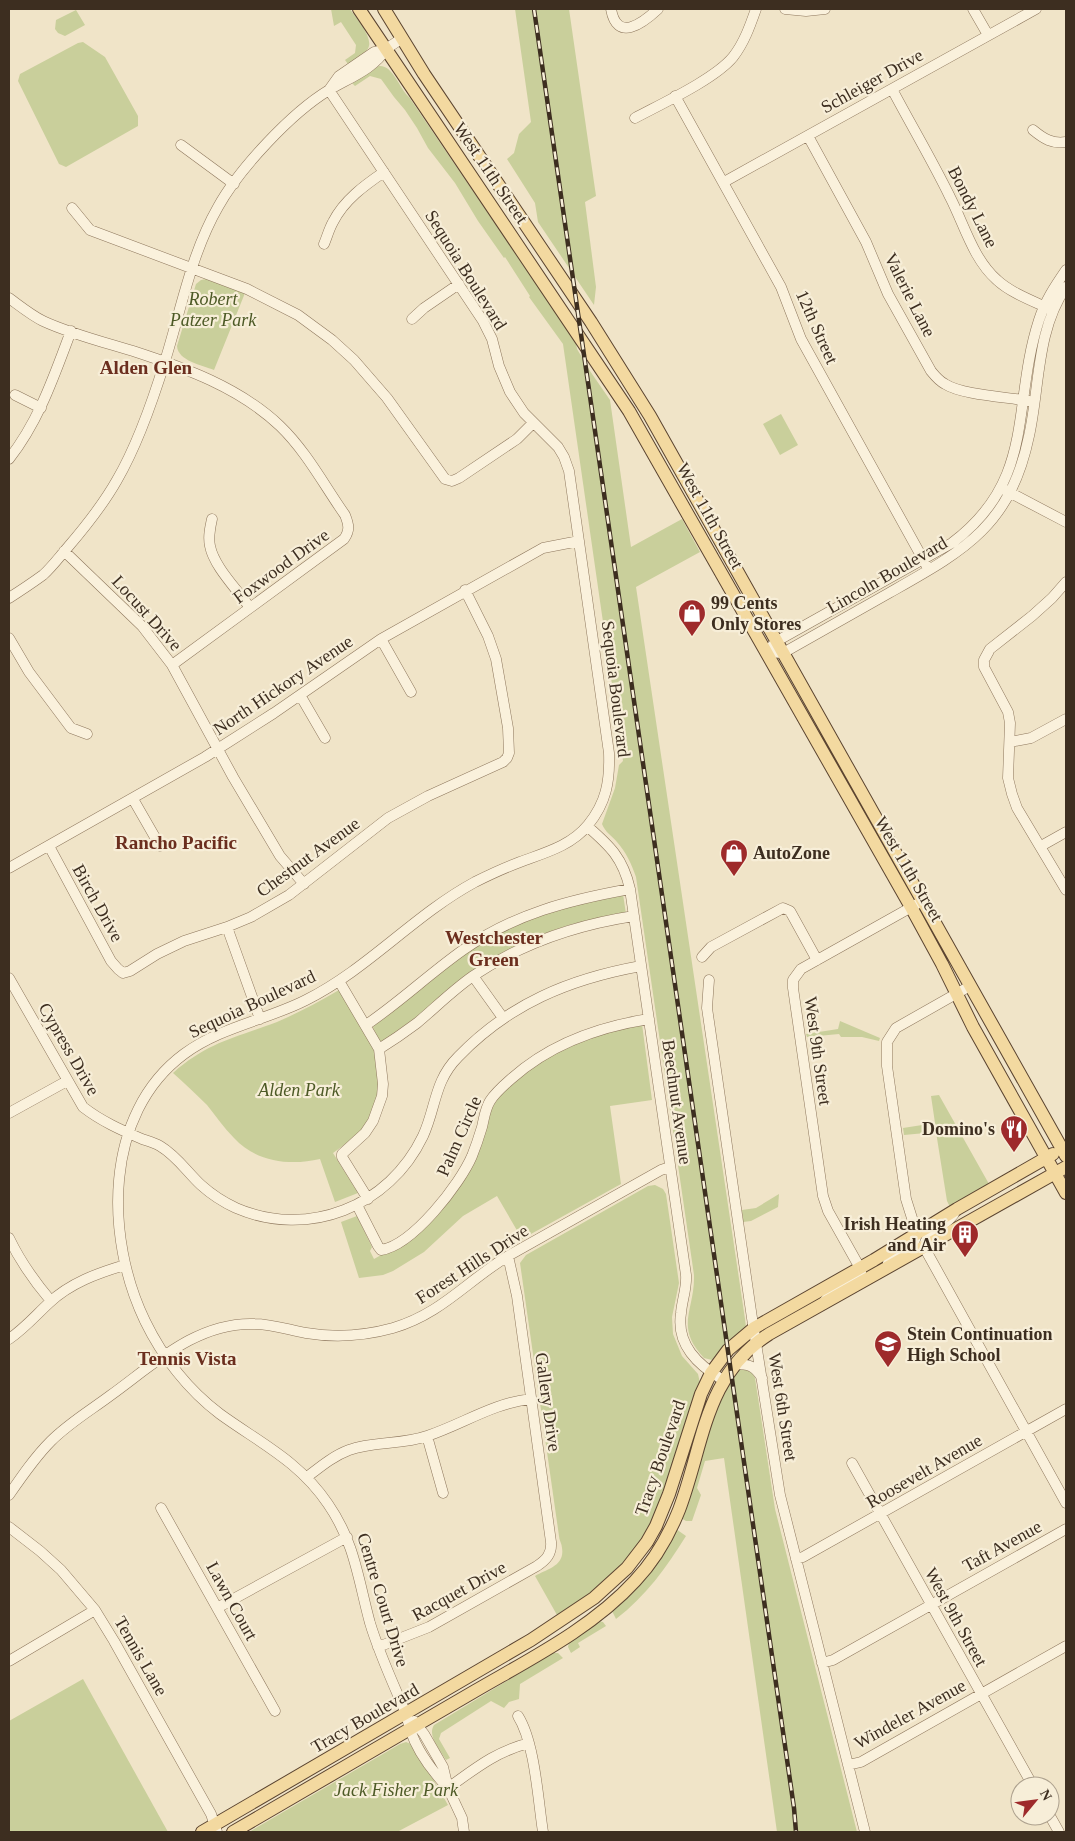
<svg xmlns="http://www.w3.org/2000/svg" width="1075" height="1841" viewBox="0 0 1075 1841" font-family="'Times New Roman',serif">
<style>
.green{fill:#c9cf9b}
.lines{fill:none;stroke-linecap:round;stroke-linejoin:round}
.minor-casing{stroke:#8d765c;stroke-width:11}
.major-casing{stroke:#5b4430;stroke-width:14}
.minor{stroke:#faf1dc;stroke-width:10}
.major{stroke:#f3d9a0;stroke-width:12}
.rail-casing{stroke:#3d2e20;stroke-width:4.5}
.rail{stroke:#f7eed8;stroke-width:2.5;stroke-dasharray:8;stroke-linecap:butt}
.labels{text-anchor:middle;stroke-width:4.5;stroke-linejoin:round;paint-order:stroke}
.street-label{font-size:18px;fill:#3d2e20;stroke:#f7eed8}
.park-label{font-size:18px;font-style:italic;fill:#4d5a26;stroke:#f7eed8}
.poi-label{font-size:18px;font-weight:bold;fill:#3d2e20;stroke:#f7eed8;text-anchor:start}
.neighbourhood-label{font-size:19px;font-weight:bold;fill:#6b2e1e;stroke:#f7eed8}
</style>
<rect width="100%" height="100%" fill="#f0e4c8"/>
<path class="green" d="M331 9H350C356 18 376 40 367 50 362 56 354 60 348 64L345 60 355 53 356 45 341 22 334 26Z
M515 9H569L596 196 585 202 596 287 594 305 538 222 535 203 507 159 514 153 519 134 531 122Z
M76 10 85 25 65 36 58 33 55 29 56 20Z
M83 42 105 57 138 116V126L66 167 59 164 18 81 20 74 78 43Z
M379 66C393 65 399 88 409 97L576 343 577 349 590 371 610 400 631 547 682 519 700 552 636 587 745 1319 746 1327 712 1360 704 1358C674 1326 695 1311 694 1275L636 877C632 865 626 852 617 842 612 836 605 832 602 824L615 788 619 765 623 761 563 344 529 297 530 296 505 257 504 258 478 221 455 183 428 148 417 128 405 110 394 97 381 79 370 76 355 86 352 83Z
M206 279 245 293 214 370C202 365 178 361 177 346L196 284 201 280Z
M781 414 798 445 780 455 763 424Z
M623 894 626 914 572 924 540 935 511 949 382 1042 379 1040 373 1028 374 1025C409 1001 439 971 474 948 494 934 518 923 542 914 565 905 598 900 623 894Z
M339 990 375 1049 379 1067 378 1094 369 1119 359 1134 333 1153 358 1193 335 1202 320 1159C290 1166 256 1162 234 1138 224 1128 216 1116 207 1105 196 1094 185 1084 173 1073 208 1042 235 1038 277 1022 298 1013 319 1002 339 990Z
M840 1021 880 1038 879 1041 862 1037H841L839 1034 807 1037 806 1034 838 1029Z
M642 1024 652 1100 610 1106 621 1184 522 1239 497 1196 463 1216 424 1252 393 1271 383 1275 359 1278 341 1222 357 1216 372 1247 370 1251 374 1259 392 1249 440 1211 499 1095 536 1065 582 1039Z
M939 1095 989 1184 950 1207 947 1201 936 1132 904 1135 903 1128 935 1123 931 1096Z
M655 1185 663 1189 666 1194 679 1283 672 1317 673 1334 682 1356 698 1374 700 1383 663 1498 654 1519 640 1542 617 1571 592 1592 557 1615 535 1576C547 1569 565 1566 562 1548 562 1544 559 1540 559 1536L520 1263 526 1255 648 1186Z
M779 1194 778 1207 751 1221 743 1222 742 1210 756 1208Z
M740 1369C747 1368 752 1371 755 1378L775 1509 857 1832H777L724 1458 705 1461 697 1488 701 1495 692 1521H686L681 1518 714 1414 729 1381Z
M676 1529 686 1536C666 1568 646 1596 616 1619L612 1611Z
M598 1621 603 1622 606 1626 578 1643 580 1647 571 1653 568 1647 569 1642Z
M553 1653H558L563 1658 520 1684 519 1699 509 1702 504 1708 491 1701 441 1733 439 1739 450 1758 446 1760C440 1750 427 1736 434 1725Z
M83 1679 168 1832H9V1721Z
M406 1742 411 1744 415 1747 448 1805 397 1832H249L400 1744Z"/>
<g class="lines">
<g class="minor-casing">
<path id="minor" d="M611 9C617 43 643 23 658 9
M785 9 806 11 825 9
M973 9 988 35
M892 89C911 125 932 160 950 197 964 224 973 259 997 280 1011 293 1033 301 1050 309
M329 90 483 321 492 339 499 366 510 392 524 413 558 447 564 457 569 471 609 753C610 782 606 803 588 825 571 846 544 853 520 862 504 868 489 875 475 882 414 915 368 969 306 1000 267 1020 220 1027 184 1054 103 1114 105 1238 145 1321 162 1356 188 1390 220 1414 260 1443 299 1461 328 1504 355 1543 358 1579 370 1623 379 1653 392 1681 404 1709 407 1716 408 1722 410 1729 417 1751 433 1772 448 1788
M329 90 339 76 374 52 386 49 401 39
M675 96 781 287 801 339 929 570
M635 118C661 104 715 79 733 57 744 43 750 26 756 9
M1033 130C1044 139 1052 144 1066 142
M808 136 866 242 888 294 931 371C935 376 939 381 945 384 962 395 1007 397 1029 401
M181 145 234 184
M724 182 1036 9
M72 208 90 230 247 289 298 315 332 340 354 360 387 398 445 479 452 481 459 478 517 439 533 423
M324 244C327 237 329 229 333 222 344 200 365 185 384 172
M9 298C20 306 31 315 43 321 71 334 103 342 133 351 185 368 239 387 280 426 306 451 324 485 345 515 349 525 350 530 344 539L172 665
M412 319 424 308 459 284
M15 395 41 408
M9 459C39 421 54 376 71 331
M1005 490 1066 522
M212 519C210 528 208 537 210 546 214 567 238 590 250 608
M64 551 142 626 172 665 233 777 280 856 304 884
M1066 582 1052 598 1032 616 990 649 984 660V667L1008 712 1010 723 1008 778 1012 794 1017 808 1066 890
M9 598C20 591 32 583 43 575 52 567 60 556 68 547 86 526 104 503 117 480 138 444 153 400 165 361 181 310 191 254 218 207 239 169 291 113 329 90 349 78 374 69 386 49
M9 638 29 672 71 728 87 734
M381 639 411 692
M766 652 777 641 952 543C1037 479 1011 406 1039 320 1045 301 1055 286 1066 270
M766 652 783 653C818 633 853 613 889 593 963 551 1010 527 1029 436 1040 386 1036 331 1066 287
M300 695 325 738
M1010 742 1031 738 1066 719
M133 799 160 846
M587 826C610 846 623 858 630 889L686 1275C687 1288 682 1300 681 1313 676 1345 698 1365 723 1380
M49 846 111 961 118 969 123 973 130 971 157 954 184 941 227 927 251 917 289 895 388 818 428 796 503 762 507 758 509 753 508 728 496 659 488 636 465 590
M1041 846 1066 832
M9 868 205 757 274 713 381 639 543 548 579 541
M227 927 260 1019
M702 957 711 947 783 908 790 911 817 960
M473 976 503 1018
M9 978 83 1107C101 1121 121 1130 142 1139 148 1141 155 1143 160 1146 177 1156 187 1172 201 1185 211 1194 223 1202 236 1208 308 1239 389 1207 423 1136 436 1108 434 1081 458 1057 509 1004 569 979 641 966
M709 980 707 1008 752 1318 780 1495 865 1832
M339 981 379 1049 383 1084 382 1096 373 1121 365 1133 342 1154V1157L368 1199
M366 1025C400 1002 429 974 463 950 514 914 569 900 630 889
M379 1049C392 1041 405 1032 417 1023 436 1007 453 990 473 976 522 943 575 925 634 916
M9 1113 67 1081
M357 1205 378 1246 381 1250C413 1245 460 1184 472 1156 476 1146 479 1137 482 1127 484 1119 485 1109 490 1101 495 1093 503 1086 511 1079 550 1044 597 1027 649 1019
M956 1210C949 1227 926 1229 924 1247L1066 1503
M9 1238C20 1261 34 1281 51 1301
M888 1263 890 1259 914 1243 917 1234 906 1199 887 1066V1042L896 1028 970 986
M824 1302 833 1291 855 1278 861 1272 860 1268 828 1211 823 1196 793 988V980L801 969 917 904
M9 1339C24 1329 36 1315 49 1303 70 1283 98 1273 125 1265
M735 1364C749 1364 755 1366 762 1378
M427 1436 443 1493
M852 1463 1033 1786
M307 1477C320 1467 333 1456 349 1450 373 1441 402 1445 427 1436 463 1424 493 1403 531 1399
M9 1495C22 1476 35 1457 51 1441 69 1423 91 1410 111 1395 154 1364 197 1322 254 1324 272 1324 289 1330 306 1333 336 1338 364 1336 393 1328 441 1314 467 1281 508 1256L661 1170 670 1167
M161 1508 275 1711
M9 1527 40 1551 61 1570 95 1610 114 1641 211 1814 217 1832
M796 1559 803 1557 1066 1409
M217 1608 347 1537
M378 1647 429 1627 537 1566C546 1560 552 1554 551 1542L517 1296 508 1256
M9 1661 95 1610
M822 1663 833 1660 1066 1529
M518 1716C535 1743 538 1800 543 1832
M414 1721 424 1734 443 1767 448 1788 462 1818 464 1832
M848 1765 861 1762 1066 1646
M448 1788C476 1768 495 1752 529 1743
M1050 1816 1059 1832"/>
</g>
<g class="major-casing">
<path id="major" d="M359 9 629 411 911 907 942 964 973 1027 1066 1193
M384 9 424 74 591 322 650 416 1066 1156
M202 1832 531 1640 594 1598 627 1568 647 1542 656 1526 669 1494 701 1394 711 1373 728 1350 754 1328 874 1260 957 1209 1053 1154
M233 1832C314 1785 394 1738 475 1691 530 1659 592 1628 635 1581 654 1561 669 1535 679 1510 704 1444 704 1376 769 1334L1066 1167"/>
</g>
<use href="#minor" class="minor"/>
<use href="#major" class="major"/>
<g class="rail-casing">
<path id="rail" d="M534 9 794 1808 796 1832"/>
</g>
<use href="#rail" class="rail"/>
</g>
<defs>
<g id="shop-pin" transform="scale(1.4375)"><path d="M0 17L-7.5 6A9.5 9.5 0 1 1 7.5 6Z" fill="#9e2a2b" stroke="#f7eed8"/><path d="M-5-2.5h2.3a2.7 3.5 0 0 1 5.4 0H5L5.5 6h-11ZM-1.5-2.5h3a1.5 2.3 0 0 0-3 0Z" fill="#fff"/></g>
<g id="restaurant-pin" transform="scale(1.4375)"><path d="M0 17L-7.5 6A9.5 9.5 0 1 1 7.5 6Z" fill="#9e2a2b" stroke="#f7eed8"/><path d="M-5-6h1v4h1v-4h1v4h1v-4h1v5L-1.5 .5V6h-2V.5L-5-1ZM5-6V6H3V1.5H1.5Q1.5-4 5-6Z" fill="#fff"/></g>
<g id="building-pin" transform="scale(1.4375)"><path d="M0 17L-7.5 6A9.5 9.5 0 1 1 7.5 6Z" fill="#9e2a2b" stroke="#f7eed8"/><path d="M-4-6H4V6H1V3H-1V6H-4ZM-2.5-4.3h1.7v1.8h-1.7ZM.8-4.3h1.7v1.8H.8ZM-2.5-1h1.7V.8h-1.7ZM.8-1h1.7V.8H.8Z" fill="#fff"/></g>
<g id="school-pin" transform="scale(1.4375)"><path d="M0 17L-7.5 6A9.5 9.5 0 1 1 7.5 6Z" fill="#9e2a2b" stroke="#f7eed8"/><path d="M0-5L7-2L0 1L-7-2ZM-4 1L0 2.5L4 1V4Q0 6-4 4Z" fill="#fff"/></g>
</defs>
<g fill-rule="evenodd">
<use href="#shop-pin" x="692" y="613"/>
<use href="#shop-pin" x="734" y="853"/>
<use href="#restaurant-pin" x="1014" y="1129"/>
<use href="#building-pin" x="965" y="1234"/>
<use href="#school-pin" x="888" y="1344"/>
</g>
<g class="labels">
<g class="street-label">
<text transform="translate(872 81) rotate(-29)" y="6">Schleiger Drive</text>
<text transform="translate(491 173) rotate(56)" y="6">West 11th Street</text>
<text transform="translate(973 207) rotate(63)" y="6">Bondy Lane</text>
<text transform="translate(466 270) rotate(58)" y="6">Sequoia Boulevard</text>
<text transform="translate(910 295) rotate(63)" y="6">Valerie Lane</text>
<text transform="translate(817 327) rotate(66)" y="6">12th Street</text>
<text transform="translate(710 516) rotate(61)" y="6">West 11th Street</text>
<text transform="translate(281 566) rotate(-36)" y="6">Foxwood Drive</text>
<text transform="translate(887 575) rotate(-30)" y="6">Lincoln Boulevard</text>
<text transform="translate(147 613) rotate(48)" y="6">Locust Drive</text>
<text transform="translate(283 685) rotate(-34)" y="6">North Hickory Avenue</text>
<text transform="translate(616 689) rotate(83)" y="6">Sequoia Boulevard</text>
<text transform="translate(308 857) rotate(-36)" y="6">Chestnut Avenue</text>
<text transform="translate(909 869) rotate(60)" y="6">West 11th Street</text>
<text transform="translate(98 903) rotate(61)" y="6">Birch Drive</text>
<text transform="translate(252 1004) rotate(-25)" y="6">Sequoia Boulevard</text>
<text transform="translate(69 1049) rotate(60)" y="6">Cypress Drive</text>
<text transform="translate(818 1051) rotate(82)" y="6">West 9th Street</text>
<text transform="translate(677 1102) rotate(82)" y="6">Beechnut Avenue</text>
<text transform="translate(459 1136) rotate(-66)" y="6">Palm Circle</text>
<text transform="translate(472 1264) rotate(-33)" y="6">Forest Hills Drive</text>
<text transform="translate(548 1402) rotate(82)" y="6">Gallery Drive</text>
<text transform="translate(783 1407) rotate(81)" y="6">West 6th Street</text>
<text transform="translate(660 1458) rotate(-71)" y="6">Tracy Boulevard</text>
<text transform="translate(924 1471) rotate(-30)" y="6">Roosevelt Avenue</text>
<text transform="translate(1002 1546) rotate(-29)" y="6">Taft Avenue</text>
<text transform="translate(459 1591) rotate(-29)" y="6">Racquet Drive</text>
<text transform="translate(383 1600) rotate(73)" y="6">Centre Court Drive</text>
<text transform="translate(232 1601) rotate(61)" y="6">Lawn Court</text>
<text transform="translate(956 1617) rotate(61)" y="6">West 9th Street</text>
<text transform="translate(141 1656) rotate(60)" y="6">Tennis Lane</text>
<text transform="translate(910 1714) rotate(-29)" y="6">Windeler Avenue</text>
<text transform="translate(365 1718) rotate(-30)" y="6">Tracy Boulevard</text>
</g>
<g class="park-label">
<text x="213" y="305">Robert<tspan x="213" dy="21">Patzer Park</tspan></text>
<text x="299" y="1096">Alden Park</text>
<text x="396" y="1796">Jack Fisher Park</text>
</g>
<g class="poi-label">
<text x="711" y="609">99 Cents<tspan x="711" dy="21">Only Stores</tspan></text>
<text x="753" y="859">AutoZone</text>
<text x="995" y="1135" text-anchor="end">Domino's</text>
<text x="946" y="1230" text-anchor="end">Irish Heating<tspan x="946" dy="21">and Air</tspan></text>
<text x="907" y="1340">Stein Continuation<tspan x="907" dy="21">High School</tspan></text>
</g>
<g class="neighbourhood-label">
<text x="146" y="374">Alden Glen</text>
<text x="176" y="849">Rancho Pacific</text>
<text x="494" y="944">Westchester<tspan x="494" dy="22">Green</tspan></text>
<text x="187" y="1365">Tennis Vista</text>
</g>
</g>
<rect width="1075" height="1841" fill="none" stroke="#3d2e20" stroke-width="20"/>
<g transform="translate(1035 1801) rotate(61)"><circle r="24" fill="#f7eed8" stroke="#ada18e"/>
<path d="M0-4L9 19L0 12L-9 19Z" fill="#9e2a2b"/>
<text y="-8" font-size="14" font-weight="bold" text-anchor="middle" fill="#3d2e20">N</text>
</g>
</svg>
